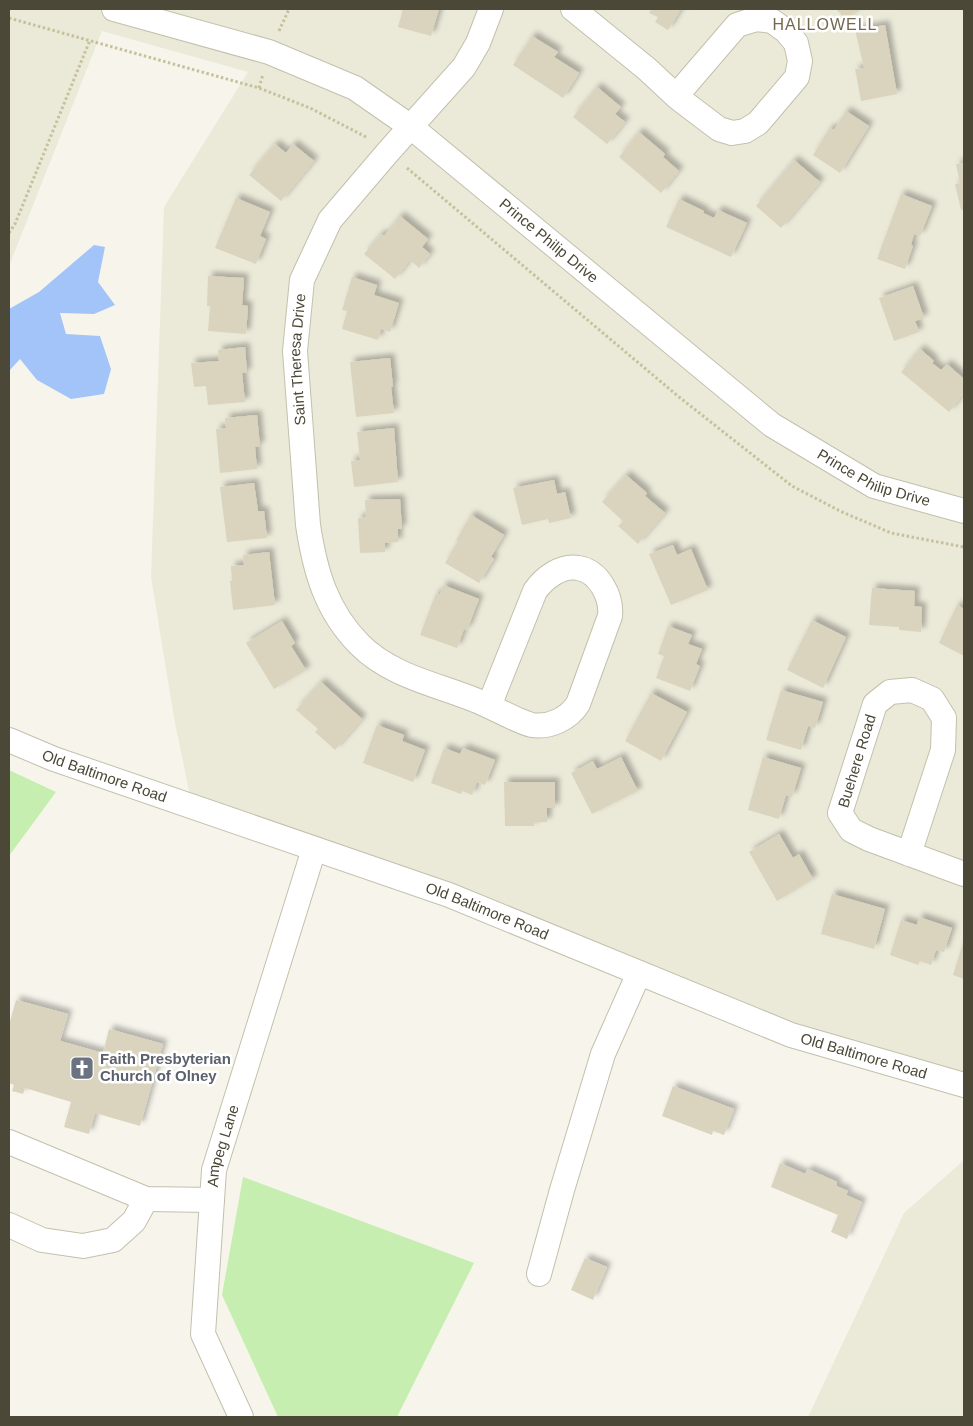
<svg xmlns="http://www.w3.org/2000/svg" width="973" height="1426" viewBox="0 0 973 1426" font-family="Arial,sans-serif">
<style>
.residential{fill:#ebe9d8}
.green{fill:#c6eeb0}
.water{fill:#a2c4f8}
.building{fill:#dad4bf;filter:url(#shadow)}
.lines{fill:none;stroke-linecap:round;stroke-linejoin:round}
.minor-casing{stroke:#c3c0ac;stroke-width:26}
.path{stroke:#c7c09c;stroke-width:3;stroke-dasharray:2.5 2.5;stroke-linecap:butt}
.minor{stroke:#fff;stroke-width:24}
.labels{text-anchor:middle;stroke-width:5;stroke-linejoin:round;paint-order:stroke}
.street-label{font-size:15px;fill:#4c4837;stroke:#fff}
.worship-label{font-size:15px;font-weight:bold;fill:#5b616d;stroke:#fff;text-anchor:start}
.neighbourhood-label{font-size:16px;letter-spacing:1px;fill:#70694d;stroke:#fff}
</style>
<defs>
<filter id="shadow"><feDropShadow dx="4.5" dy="-4.5" stdDeviation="2.5" flood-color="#0004"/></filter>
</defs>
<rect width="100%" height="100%" fill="#f7f5eb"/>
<path class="residential" d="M9 9H964V1085L192 806 174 718 151 577 164 207 248 72 102 31 9 266Z
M964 1160V1417H808L904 1213Z"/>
<path class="green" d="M9 770 56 792 9 856Z
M243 1177 474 1263 397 1417H278L222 1295Z"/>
<path class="water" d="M94 245 105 247 98 282 115 305 94 314 60 313 66 334 100 336 111 369 104 394 71 399 37 380 20 359 9 371V309L39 292Z"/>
<path class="building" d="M403 9H439L431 36 398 27Z
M652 9H681L668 30 655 22 658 17 649 13Z
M836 9H858L846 20Z
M885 25 897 94 861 101 855 69 864 68 855 30Z
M532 36 558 52 554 57 579 73 563 98 513 65Z
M597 87 621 107 615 114 625 122 607 144 573 117Z
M846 111 869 126 840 173 813 155 830 128 834 130Z
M639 132 665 154 663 157 679 171 661 193 619 157Z
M275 144 286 153 293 144 314 161 281 201 249 175Z
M794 160 820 182 781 228 756 206Z
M964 163V210H961L955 184 960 183 956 164Z
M901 194 932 206 920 236 914 234 911 245 913 246 905 269 877 259Z
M236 198 270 212 260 236 266 239 256 264 215 248Z
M679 199 704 211 703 213 714 218 718 210 747 223 731 257 666 227Z
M400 216 428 239 422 247 430 254 419 268 410 260 395 279 364 254 381 234 384 236Z
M208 276 244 278 242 305 248 306 246 334 208 331 210 306H207Z
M352 277 377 285 374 295 399 303 390 332 381 329 378 340 342 329 347 311 342 310Z
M913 286 924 318 915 321 919 332 894 341 879 298Z
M245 347 247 373H242L245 402 208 405 206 386 194 387 191 363 219 361 218 350Z
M920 349 934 361 932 363 941 370 947 364 964 379V393L949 412 901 372Z
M390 358 393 387H391L394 413 356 417 350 362Z
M257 415 260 446 255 447 257 469 220 473 216 429 226 428 225 418Z
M394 428 398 482 354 487 351 461 360 460 357 432Z
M626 475 647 493 645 496 665 513 638 544 618 526 623 521 602 502Z
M554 480 557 494 565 492 571 518 549 523 548 519 522 525 513 488Z
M254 483 258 511H264L267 538 227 542 220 487Z
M400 499 402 529H398V542L385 543V552L360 553 358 518 366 517 365 500Z
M471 515 504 535 491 557 494 559 479 583 445 563 458 541 456 540Z
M673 545 677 555 691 549 708 590 671 605 649 554Z
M269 552 275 605 233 610 230 581H232L231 566 244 565 243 555Z
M443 585 479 599 467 630 464 629 457 648 420 635 436 593 440 595Z
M872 588 915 591 914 606 922 607 921 632 899 630V627L869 625Z
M957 605 964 609V656L939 643Z
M812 620 846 637 823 688 787 670Z
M282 621 295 643 291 646 306 670 274 689 246 643Z
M668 626 692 635 688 644 702 649 696 664 700 666 690 691 656 678 664 656 658 654Z
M321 682 362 719 335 750 315 732 318 729 296 710Z
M781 690 823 702 815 728 808 726 801 750 766 740Z
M651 693 687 712 661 761 625 741Z
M377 725 404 735 402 741 425 750 413 782 363 763Z
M444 748 460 754 463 748 495 760 485 785 477 782 472 795 462 791 461 794 431 783Z
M621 757 638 791 592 814 571 773 593 761 597 769Z
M763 757 801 768 792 797 786 795 779 819 748 810Z
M504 782H555V808H547V822H534V826H505Z
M779 834 793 858 799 854 813 879 777 901 749 852Z
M832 894 885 909 874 949 821 934Z
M919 917 952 928 944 952 936 950 931 965 920 961 918 965 890 955 901 920 917 925Z
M964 940V979L953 975Z
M16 1000 68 1014 60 1041 103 1053 109 1029 163 1044 140 1126 95 1113 89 1134 64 1127 71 1102 25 1088 23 1094 12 1091 14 1085 9 1083V1025Z
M673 1086 734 1109 724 1135 713 1131 712 1135 662 1116Z
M780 1163 805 1174 808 1169 837 1182 836 1186 848 1191 846 1195 862 1202 847 1239 831 1232 838 1215 771 1187Z
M585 1258 607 1267 593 1300 571 1290Z"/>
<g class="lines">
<g class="minor-casing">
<g id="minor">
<path id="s1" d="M114 9 269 52 355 88 411 127 772 425 874 486 964 511"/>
<path d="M573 9 647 69 676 96 682 101 719 129 732 133 745 131 758 123 797 77 800 61 796 43 786 31 772 21 756 19 737 25 676 96"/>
<path id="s2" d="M489 706 535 591C544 578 561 565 578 568 599 571 612 597 610 616L578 704C569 718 550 728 532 725 519 722 494 708 480 702 440 685 392 677 360 645 326 611 315 571 308 525L295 351 302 280 330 220 388 152 464 67 478 43 491 9"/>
<path id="s3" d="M9 740 54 759 449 895 791 1035 964 1085"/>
<path d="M909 854 943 750 944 718 932 699 912 690 890 692 875 704 840 813 851 830 869 839 964 874"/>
<path d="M9 1142 146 1199 212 1200"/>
<path d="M9 1225 42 1240 83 1246 113 1240 134 1221 146 1199"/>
<path d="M539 1274 562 1190 603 1054 639 973"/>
<path id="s4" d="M241 1417 203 1334 214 1170 314 849"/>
</g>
</g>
<path class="path" d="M9 18 259 88 310 108 368 138
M279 31 289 9
M259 88 263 74
M407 168 679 397 792 486 840 511 891 533 964 547
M9 233 15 224 90 40"/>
<use href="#minor" class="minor"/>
</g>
<defs>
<g id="church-square" transform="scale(1.25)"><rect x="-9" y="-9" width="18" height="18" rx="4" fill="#6b7280" stroke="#fff"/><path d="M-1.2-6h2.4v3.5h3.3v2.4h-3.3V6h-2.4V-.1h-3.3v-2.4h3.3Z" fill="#fff"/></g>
</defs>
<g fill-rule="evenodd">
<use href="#church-square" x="82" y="1068"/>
</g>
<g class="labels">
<g class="street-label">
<text dy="5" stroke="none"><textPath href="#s1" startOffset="501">Prince Philip Drive</textPath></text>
<text dy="5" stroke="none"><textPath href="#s2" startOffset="875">Saint Theresa Drive</textPath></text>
<text dy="5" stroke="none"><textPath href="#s1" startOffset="906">Prince Philip Drive</textPath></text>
<text transform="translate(857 761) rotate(-73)" y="5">Buehere Road</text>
<text dy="5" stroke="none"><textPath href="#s3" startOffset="102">Old Baltimore Road</textPath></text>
<text dy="5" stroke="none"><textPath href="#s3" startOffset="508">Old Baltimore Road</textPath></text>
<text dy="5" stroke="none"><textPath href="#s3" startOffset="912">Old Baltimore Road</textPath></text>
<text dy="5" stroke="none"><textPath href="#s4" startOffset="281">Ampeg Lane</textPath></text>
</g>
<g class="worship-label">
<text x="100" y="1064">Faith Presbyterian<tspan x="100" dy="17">Church of Olney</tspan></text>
</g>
<g class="neighbourhood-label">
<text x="825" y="30">HALLOWELL</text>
</g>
</g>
<rect width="973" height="1426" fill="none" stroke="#4c4837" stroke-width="20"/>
</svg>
